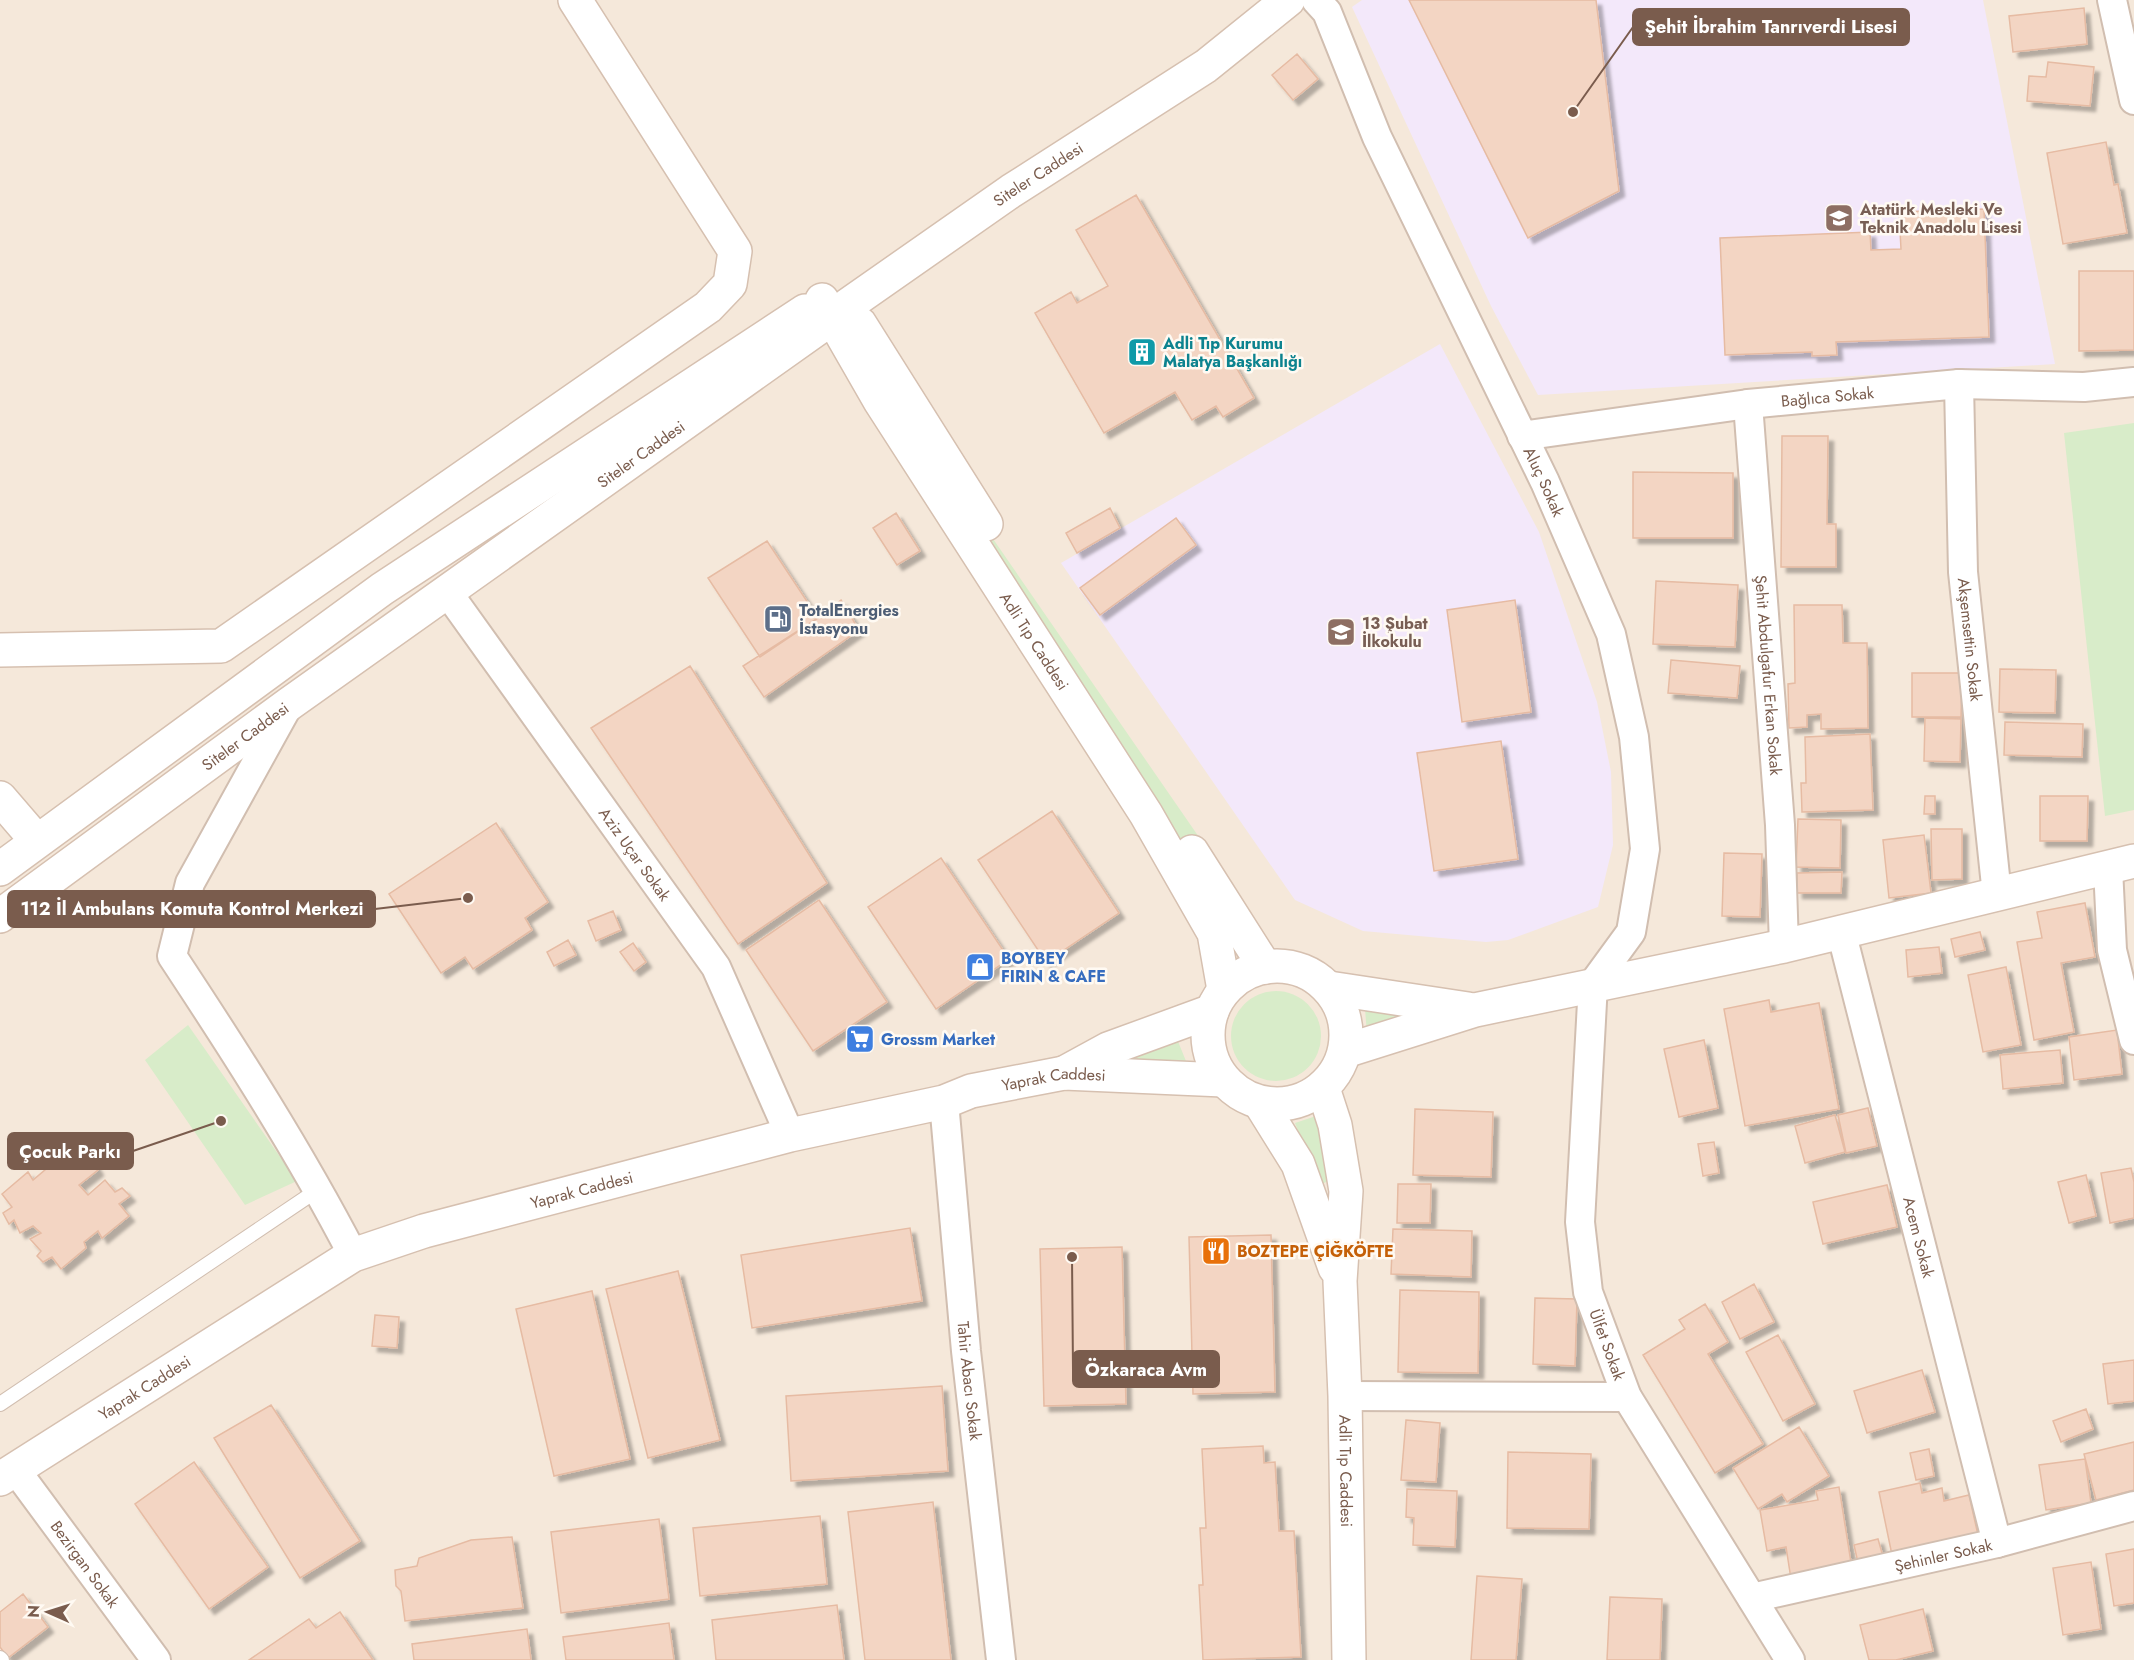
<svg xmlns="http://www.w3.org/2000/svg" width="2134" height="1660" viewBox="0 0 2134 1660" font-family="Jost,sans-serif">
<style>
.residential{fill:#f5e8da}
.education{fill:#f3e8fa}
.green{fill:#d8ecc9}
.building{fill:#f3d5c3;stroke:#e6bba3;stroke-width:1.5;filter:url(#shadow)}
.lines{fill:none;stroke-linecap:round;stroke-linejoin:round}
.lane-casing{stroke:#d1beb0;stroke-width:16}
.street-casing{stroke:#d1beb0;stroke-width:32}
.secondary-casing{stroke:#d6c0b0;stroke-width:36}
.lane{stroke:#fff;stroke-width:14}
.street{stroke:#fff;stroke-width:28}
.secondary{stroke:#fff;stroke-width:33}
.labels{text-anchor:middle;stroke-width:5;stroke-linejoin:round;paint-order:stroke}
.street-label{font-size:16px;fill:#7a5c4d;stroke:#fffaf3}
.education-label{font-size:16px;font-weight:bold;fill:#785e54;stroke:#fffaf3;text-anchor:start}
.culture-label{font-size:16px;font-weight:bold;fill:#0d838f;stroke:#fffaf3;text-anchor:start}
.service-label{font-size:16px;font-weight:bold;fill:#4e5e75;stroke:#fffaf3;text-anchor:start}
.shop-label{font-size:16px;font-weight:bold;fill:#366cbe;stroke:#fffaf3;text-anchor:start}
.food-label{font-size:16px;font-weight:bold;fill:#c56008;stroke:#fffaf3;text-anchor:start}
.leader{fill:none;stroke:#7a5c4d;stroke-width:2}
.callout-dot{fill:#7a5c4d;stroke:#fffaf3;stroke-width:2}
.callout{fill:#7a5c4d;stroke:#7a5c4d;stroke-width:2}
.callout-label{font-size:18px;text-anchor:middle;font-weight:bold;fill:#fff}
</style>
<defs>
<filter id="shadow"><feDropShadow dx="5.5" dy="5.5" stdDeviation="1.5" flood-color="#0004"/></filter>
</defs>
<rect width="100%" height="100%" fill="#fdf6ec"/>
<path class="residential" d="M0 0H2134V1660H0Z"/>
<path class="education" d="M1362 0H1983L2055 364 1538 395 1491 306 1352 7Z
M1440 344 1539 532 1597 702 1611 772 1613 845 1598 907 1508 940 1486 942 1363 931 1295 900 1061 563Z"/>
<path class="green" d="M2134 423V810L2105 816 2064 433Z
M924 439 1250 911 1227 922Z
M1231 1036a45 45 0 1 1 90 0a45 45 0 1 1-90 0Z
M1365 1009 1439 1011 1367 1034Z
M188 1025 297 1181 245 1205 145 1060Z
M1177 1039 1186 1061 1105 1065Z
M1316 1116 1331 1175 1328 1181 1322 1184 1316 1178 1295 1123Z"/>
<path class="building" d="M1409 0H1596L1619 191 1528 238Z
M2084 8 2087 44 2013 52 2009 16Z
M1297 54 1318 79 1293 100 1272 75Z
M2048 62 2094 67 2090 106 2027 101 2029 76 2046 77Z
M2106 142 2114 185 2118 184 2127 233 2063 244 2047 153Z
M1136 195 1254 398 1223 417 1216 406 1192 420 1175 392 1104 433 1035 313 1071 292 1077 303 1108 286 1076 230Z
M1984 209 1989 337 1836 342 1837 355 1812 356V352L1725 355 1720 238 1870 232 1871 250 1901 249 1899 212Z
M2079 271H2134V350L2079 351Z
M1782 436H1828L1827 524H1836V567H1781Z
M1633 472 1733 473V538H1633Z
M1110 508 1120 528 1077 553 1066 533Z
M896 513 920 551 897 565 873 528Z
M1176 518 1196 545 1100 615 1080 588Z
M767 541 818 618 760 657 708 578Z
M1656 581 1738 585 1735 647 1653 644Z
M841 600 859 630 764 697 743 666 818 618Z
M1515 600 1531 712 1462 722 1447 610Z
M1794 605H1842L1843 643H1867L1868 728 1821 729V714L1807 715V727L1789 728 1788 684 1795 683Z
M1671 660 1740 666 1737 698 1668 693Z
M690 666 827 883 738 944 591 728Z
M2000 669 2056 670 2055 713 1999 712Z
M1912 673H1962L1961 717H1912Z
M1925 718 1961 719 1960 762 1924 761Z
M2005 722 2083 724 2082 757 2004 755Z
M1870 734 1873 810 1802 812 1801 783H1806L1805 737Z
M1501 741 1518 859 1434 871 1417 753Z
M1925 796H1935V814H1924Z
M2040 796H2088L2087 841H2040Z
M1052 811 1119 913 1046 962 978 860Z
M1798 819 1841 820 1840 868 1796 867Z
M496 823 548 902 525 918 532 930 473 969 465 957 441 973 389 894Z
M1931 829H1962V879L1932 880Z
M1924 835 1931 893 1889 898 1883 840Z
M1724 853 1762 854 1760 917 1722 916Z
M941 858 1009 959 936 1009 868 907Z
M1842 872 1841 893H1797V873Z
M819 900 887 1002 813 1051 746 950Z
M2085 903 2095 957 2061 963 2074 1032 2034 1040 2017 942 2042 938 2037 912Z
M613 911 621 930 596 941 588 921Z
M1980 932 1985 950 1955 957 1951 939Z
M568 940 576 955 554 966 547 952Z
M633 943 646 962 634 971 620 952Z
M1939 947 1942 973 1908 977 1906 950Z
M2006 967 2021 1045 1983 1052 1968 975Z
M1769 1000 1771 1012 1819 1003 1839 1109 1745 1126 1724 1009Z
M2117 1030 2122 1074 2074 1080 2069 1037Z
M1704 1040 1718 1108 1679 1117 1664 1049Z
M2060 1050 2063 1083 2003 1089 2000 1055Z
M1868 1108 1877 1146 1846 1153 1838 1115Z
M1415 1109 1493 1112 1491 1177 1413 1175Z
M1835 1115 1845 1152 1805 1163 1795 1126Z
M67 1140 78 1152 89 1145 98 1157 93 1162 98 1170 79 1185 88 1195 105 1180 115 1192 122 1188 130 1196 119 1204 129 1216 102 1238 98 1231 84 1242 86 1248 61 1269 52 1257 43 1262 37 1256 41 1251 30 1239 41 1233 33 1226 20 1233 14 1220 9 1224 3 1213 12 1207 2 1194 28 1172 33 1180 46 1169 42 1161Z
M1714 1142 1719 1173 1703 1176 1698 1144Z
M2131 1168 2134 1182V1218L2110 1223 2101 1173Z
M2086 1175 2096 1216 2069 1223 2058 1182Z
M1398 1184H1431L1430 1223H1397Z
M1887 1185 1897 1227 1823 1244 1813 1202Z
M910 1228 922 1301 752 1328 741 1255Z
M1393 1229 1472 1231 1471 1277 1391 1274Z
M1271 1235 1275 1392 1193 1394 1189 1237Z
M1122 1247 1126 1404 1044 1406 1040 1249Z
M678 1271 720 1440 648 1458 606 1289Z
M1754 1284 1774 1322 1740 1339 1722 1302Z
M1400 1290 1479 1292 1478 1373 1398 1372Z
M592 1291 630 1459 554 1476 516 1309Z
M1535 1298 1577 1299 1575 1366 1533 1364Z
M1705 1304 1728 1342 1708 1354 1763 1444 1715 1473 1643 1355 1685 1329 1679 1320Z
M375 1315 399 1317 397 1348 372 1346Z
M1778 1335 1815 1404 1783 1421 1746 1352Z
M2134 1360V1401L2108 1404 2103 1364Z
M1922 1370 1935 1412 1867 1433 1854 1391Z
M942 1386 948 1471 791 1481 786 1396Z
M271 1405 360 1541 300 1578 214 1438Z
M2086 1409 2093 1429 2061 1442 2053 1421Z
M1406 1420 1440 1423 1436 1482 1401 1480Z
M1799 1427 1829 1476 1787 1502 1782 1494 1758 1509 1733 1468Z
M2134 1442V1490L2096 1500 2084 1454Z
M1263 1446 1264 1463 1275 1462 1279 1531H1294L1301 1657 1203 1660 1199 1585H1203L1200 1528H1206L1202 1449Z
M1929 1449 1934 1476 1916 1480 1910 1453Z
M1508 1452 1591 1454 1589 1529 1507 1528Z
M2085 1459 2091 1503 2046 1510 2039 1465Z
M194 1462 268 1567 209 1609 135 1504Z
M1920 1483 1922 1493 1942 1488 1944 1501 1969 1495 1978 1535 1892 1555 1879 1492Z
M1839 1487 1852 1569 1791 1579 1786 1547 1767 1551 1760 1510 1818 1500 1816 1491Z
M1407 1489 1457 1491 1455 1547 1413 1545 1414 1518 1406 1517Z
M933 1502 951 1660H865L848 1512Z
M820 1516 827 1584 700 1596 693 1528Z
M659 1519 669 1599 561 1613 551 1532Z
M512 1537 523 1608 405 1621 401 1591 396 1586 395 1570 417 1566 419 1558 471 1540Z
M1878 1539 1884 1560 1859 1567 1854 1545Z
M2134 1549V1603L2114 1606 2106 1554Z
M2091 1562 2101 1629 2063 1635 2053 1568Z
M1477 1576 1522 1579 1516 1660H1471Z
M23 1594 48 1627 8 1658 0 1647V1612Z
M1610 1597 1662 1599 1660 1660H1607Z
M837 1605 844 1660H716L712 1620Z
M1923 1609 1933 1651 1896 1660H1869L1860 1625Z
M340 1612 373 1660H249L309 1619 316 1628Z
M669 1623 674 1660H566L563 1637Z
M527 1629 531 1660H414L412 1644Z"/>
<g class="lines">
<g class="lane-casing">
<path id="lane" d="M0 1404 319 1189
M0 1658 2 1660"/>
</g>
<g class="street-casing">
<g id="street">
<path id="s1" d="M1316 0 1327 12 1377 137 1545 482 1611 634 1634 737 1645 849 1631 932 1593 984 1580 1222 1588 1292 1627 1397 1790 1660"/>
<path d="M2112 0 2134 100"/>
<path id="s2" d="M1959 384 1963 572 1997 895"/>
<path id="s3" d="M1748 404 1780 825 1784 946"/>
<path id="s4" d="M1522 436 1748 404 1959 384 2084 387 2134 382"/>
<path id="s5" d="M448 593 716 967 790 1135"/>
<path d="M289 704 190 883 172 956C236 1053 299 1151 353 1255"/>
<path d="M2108 868 2112 950 2134 1040"/>
<path id="s6" d="M1841 931 1997 1543"/>
<path id="s7" d="M944 1102 966 1351 1001 1660"/>
<path d="M1345 1396 1627 1397"/>
<path id="s8" d="M15 1469 156 1660"/>
<path id="s9" d="M1752 1598 1997 1543 2134 1506"/>
</g>
</g>
<g class="secondary-casing">
<g id="secondary">
<path id="s10" d="M822 300 880 401 1146 814 1214 933 1224 990"/>
<path d="M860 324 986 524"/>
<path d="M0 650 221 646 708 307 730 284 735 251 575 0"/>
<path d="M0 798 37 841"/>
<path d="M1192 852 1265 967"/>
<path d="M0 869 382 589 805 311"/>
<path id="s11" d="M0 916 289 704 832 318 848 305 1011 191 1206 66 1288 0"/>
<circle cx="1277" cy="1035" r="69"/>
<path d="M1329 988 1468 1009"/>
<path d="M1345 1051 1475 1010 1784 946 2134 861"/>
<path d="M1064 1073 1108 1049 1212 1011"/>
<path id="s12" d="M1323 1088 1335 1125 1346 1191 1340 1281 1345 1396 1349 1660"/>
<path d="M1260 1103 1298 1164 1335 1268"/>
<path id="s13" d="M0 1479 353 1255 424 1231 790 1135 944 1102 971 1091 1064 1073 1223 1080"/>
</g>
</g>
<use href="#lane" class="lane"/>
<use href="#street" class="street"/>
<use href="#secondary" class="secondary"/>
</g>
<defs>
<g id="school-square" transform="scale(1.5)"><rect x="-9" y="-9" width="18" height="18" rx="4" fill="#8d6e63" stroke="#fffaf3"/><path d="M0-5L7-2L0 1L-7-2ZM-4 1L0 2.5L4 1V4Q0 6-4 4Z" fill="#fff"/></g>
<g id="building-square" transform="scale(1.5)"><rect x="-9" y="-9" width="18" height="18" rx="4" fill="#0f9aa8" stroke="#fffaf3"/><path d="M-4-6H4V6H1V3H-1V6H-4ZM-2.5-4.3h1.7v1.8h-1.7ZM.8-4.3h1.7v1.8H.8ZM-2.5-1h1.7V.8h-1.7ZM.8-1h1.7V.8H.8Z" fill="#fff"/></g>
<g id="fuel-square" transform="scale(1.5)"><rect x="-9" y="-9" width="18" height="18" rx="4" fill="#5c6f8a" stroke="#fffaf3"/><path d="M-5.5-6h7V0h2V4h1.3V-2.5L3-4.5l.8-.8L6-3V5H2.5V1h-1V6h-7ZM-4.2-4.7v3.2H.2V-4.7Z" fill="#fff"/></g>
<g id="shop-square" transform="scale(1.5)"><rect x="-9" y="-9" width="18" height="18" rx="4" fill="#3f7fe0" stroke="#fffaf3"/><path d="M-5-2.5h2.3a2.7 3.5 0 0 1 5.4 0H5L5.5 6h-11ZM-1.5-2.5h3a1.5 2.3 0 0 0-3 0Z" fill="#fff"/></g>
<g id="supermarket-square" transform="scale(1.5)"><rect x="-9" y="-9" width="18" height="18" rx="4" fill="#3f7fe0" stroke="#fffaf3"/><path d="M-6-5.5h2.5l.6 2H6L4.5 2H-2.5L-4.4-4H-6ZM-1.5 3.2a1.3 1.3 0 1 0 .1 0ZM3 3.2a1.3 1.3 0 1 0 .1 0Z" fill="#fff"/></g>
<g id="restaurant-square" transform="scale(1.5)"><rect x="-9" y="-9" width="18" height="18" rx="4" fill="#e8710a" stroke="#fffaf3"/><path d="M-5-6h1v4h1v-4h1v4h1v-4h1v5L-1.5 .5V6h-2V.5L-5-1ZM5-6V6H3V1.5H1.5Q1.5-4 5-6Z" fill="#fff"/></g>
</defs>
<g fill-rule="evenodd">
<use href="#school-square" x="1839" y="218"/>
<use href="#building-square" x="1142" y="352"/>
<use href="#fuel-square" x="778" y="619"/>
<use href="#school-square" x="1341" y="632"/>
<use href="#shop-square" x="980" y="967"/>
<use href="#supermarket-square" x="860" y="1039"/>
<use href="#restaurant-square" x="1216" y="1251"/>
</g>
<g class="labels">
<g class="street-label">
<text dy="6" stroke="none"><textPath href="#s11" startOffset="1276">Siteler Caddesi</textPath></text>
<text dy="6" stroke="none"><textPath href="#s4" startOffset="308">Bağlıca Sokak</textPath></text>
<text dy="6" stroke="none"><textPath href="#s11" startOffset="790">Siteler Caddesi</textPath></text>
<text dy="6" stroke="none"><textPath href="#s1" startOffset="534">Aluç Sokak</textPath></text>
<text dy="6" stroke="none"><textPath href="#s2" startOffset="256">Akşemsettin Sokak</textPath></text>
<text dy="6" stroke="none"><textPath href="#s10" startOffset="402">Adli Tıp Caddesi</textPath></text>
<text dy="6" stroke="none"><textPath href="#s3" startOffset="272">Şehit Abdulgafur Erkan Sokak</textPath></text>
<text dy="6" stroke="none"><textPath href="#s11" startOffset="304">Siteler Caddesi</textPath></text>
<text dy="6" stroke="none"><textPath href="#s5" startOffset="321">Aziz Uçar Sokak</textPath></text>
<text dy="6" stroke="none"><textPath href="#s13" startOffset="1142">Yaprak Caddesi</textPath></text>
<text dy="6" stroke="none"><textPath href="#s13" startOffset="656">Yaprak Caddesi</textPath></text>
<text dy="6" stroke="none"><textPath href="#s6" startOffset="316">Acem Sokak</textPath></text>
<text dy="6" stroke="none"><textPath href="#s1" startOffset="1432">Ülfet Sokak</textPath></text>
<text dy="6" stroke="none"><textPath href="#s7" startOffset="280">Tahir Abacı Sokak</textPath></text>
<text dy="6" stroke="none"><textPath href="#s13" startOffset="171">Yaprak Caddesi</textPath></text>
<text dy="6" stroke="none"><textPath href="#s12" startOffset="386">Adli Tıp Caddesi</textPath></text>
<text dy="6" stroke="none"><textPath href="#s9" startOffset="196">Şehinler Sokak</textPath></text>
<text dy="6" stroke="none"><textPath href="#s8" startOffset="118">Bezirgan Sokak</textPath></text>
</g>
<g class="education-label">
<text x="1860" y="215">Atatürk Mesleki Ve<tspan x="1860" dy="18">Teknik Anadolu Lisesi</tspan></text>
<text x="1362" y="629">13 Şubat<tspan x="1362" dy="18">İlkokulu</tspan></text>
</g>
<g class="culture-label">
<text x="1163" y="349">Adli Tıp Kurumu<tspan x="1163" dy="18">Malatya Başkanlığı</tspan></text>
</g>
<g class="service-label">
<text x="799" y="616">TotalEnergies<tspan x="799" dy="18">İstasyonu</tspan></text>
</g>
<g class="shop-label">
<text x="1001" y="964">BOYBEY<tspan x="1001" dy="18">FIRIN &amp; CAFE</tspan></text>
<text x="881" y="1045">Grossm Market</text>
</g>
<g class="food-label">
<text x="1237" y="1257">BOZTEPE ÇİĞKÖFTE</text>
</g>
</g>
<path class="leader" d="M1573 112L1633 27M468 898L375 909M221 1121L133 1151M1072 1257L1073 1369"/>
<g class="callout-dot">
<circle cx="1573" cy="112" r="6"/>
<circle cx="468" cy="898" r="6"/>
<circle cx="221" cy="1121" r="6"/>
<circle cx="1072" cy="1257" r="6"/>
</g>
<g class="callout">
<rect x="1633" y="9" width="276" height="36" rx="6"/>
<rect x="8" y="891" width="367" height="36" rx="6"/>
<rect x="8" y="1133" width="125" height="36" rx="6"/>
<rect x="1073" y="1351" width="146" height="36" rx="6"/>
</g>
<g class="callout-label">
<text x="1771" y="33">Şehit İbrahim Tanrıverdi Lisesi</text>
<text x="192" y="915">112 İl Ambulans Komuta Kontrol Merkezi</text>
<text x="70" y="1158">Çocuk Parkı</text>
<text x="1146" y="1376">Özkaraca Avm</text>
</g>
<g transform="translate(48 1612) rotate(273)" stroke="#fffaf3" stroke-width="4.5" paint-order="stroke">
<path d="M0-4.5L10 22L0 15L-10 22Z" fill="#7a5c4d"/>
<text y="-9" font-size="16" font-weight="bold" text-anchor="middle" fill="#7a5c4d">N</text>
</g>
</svg>
